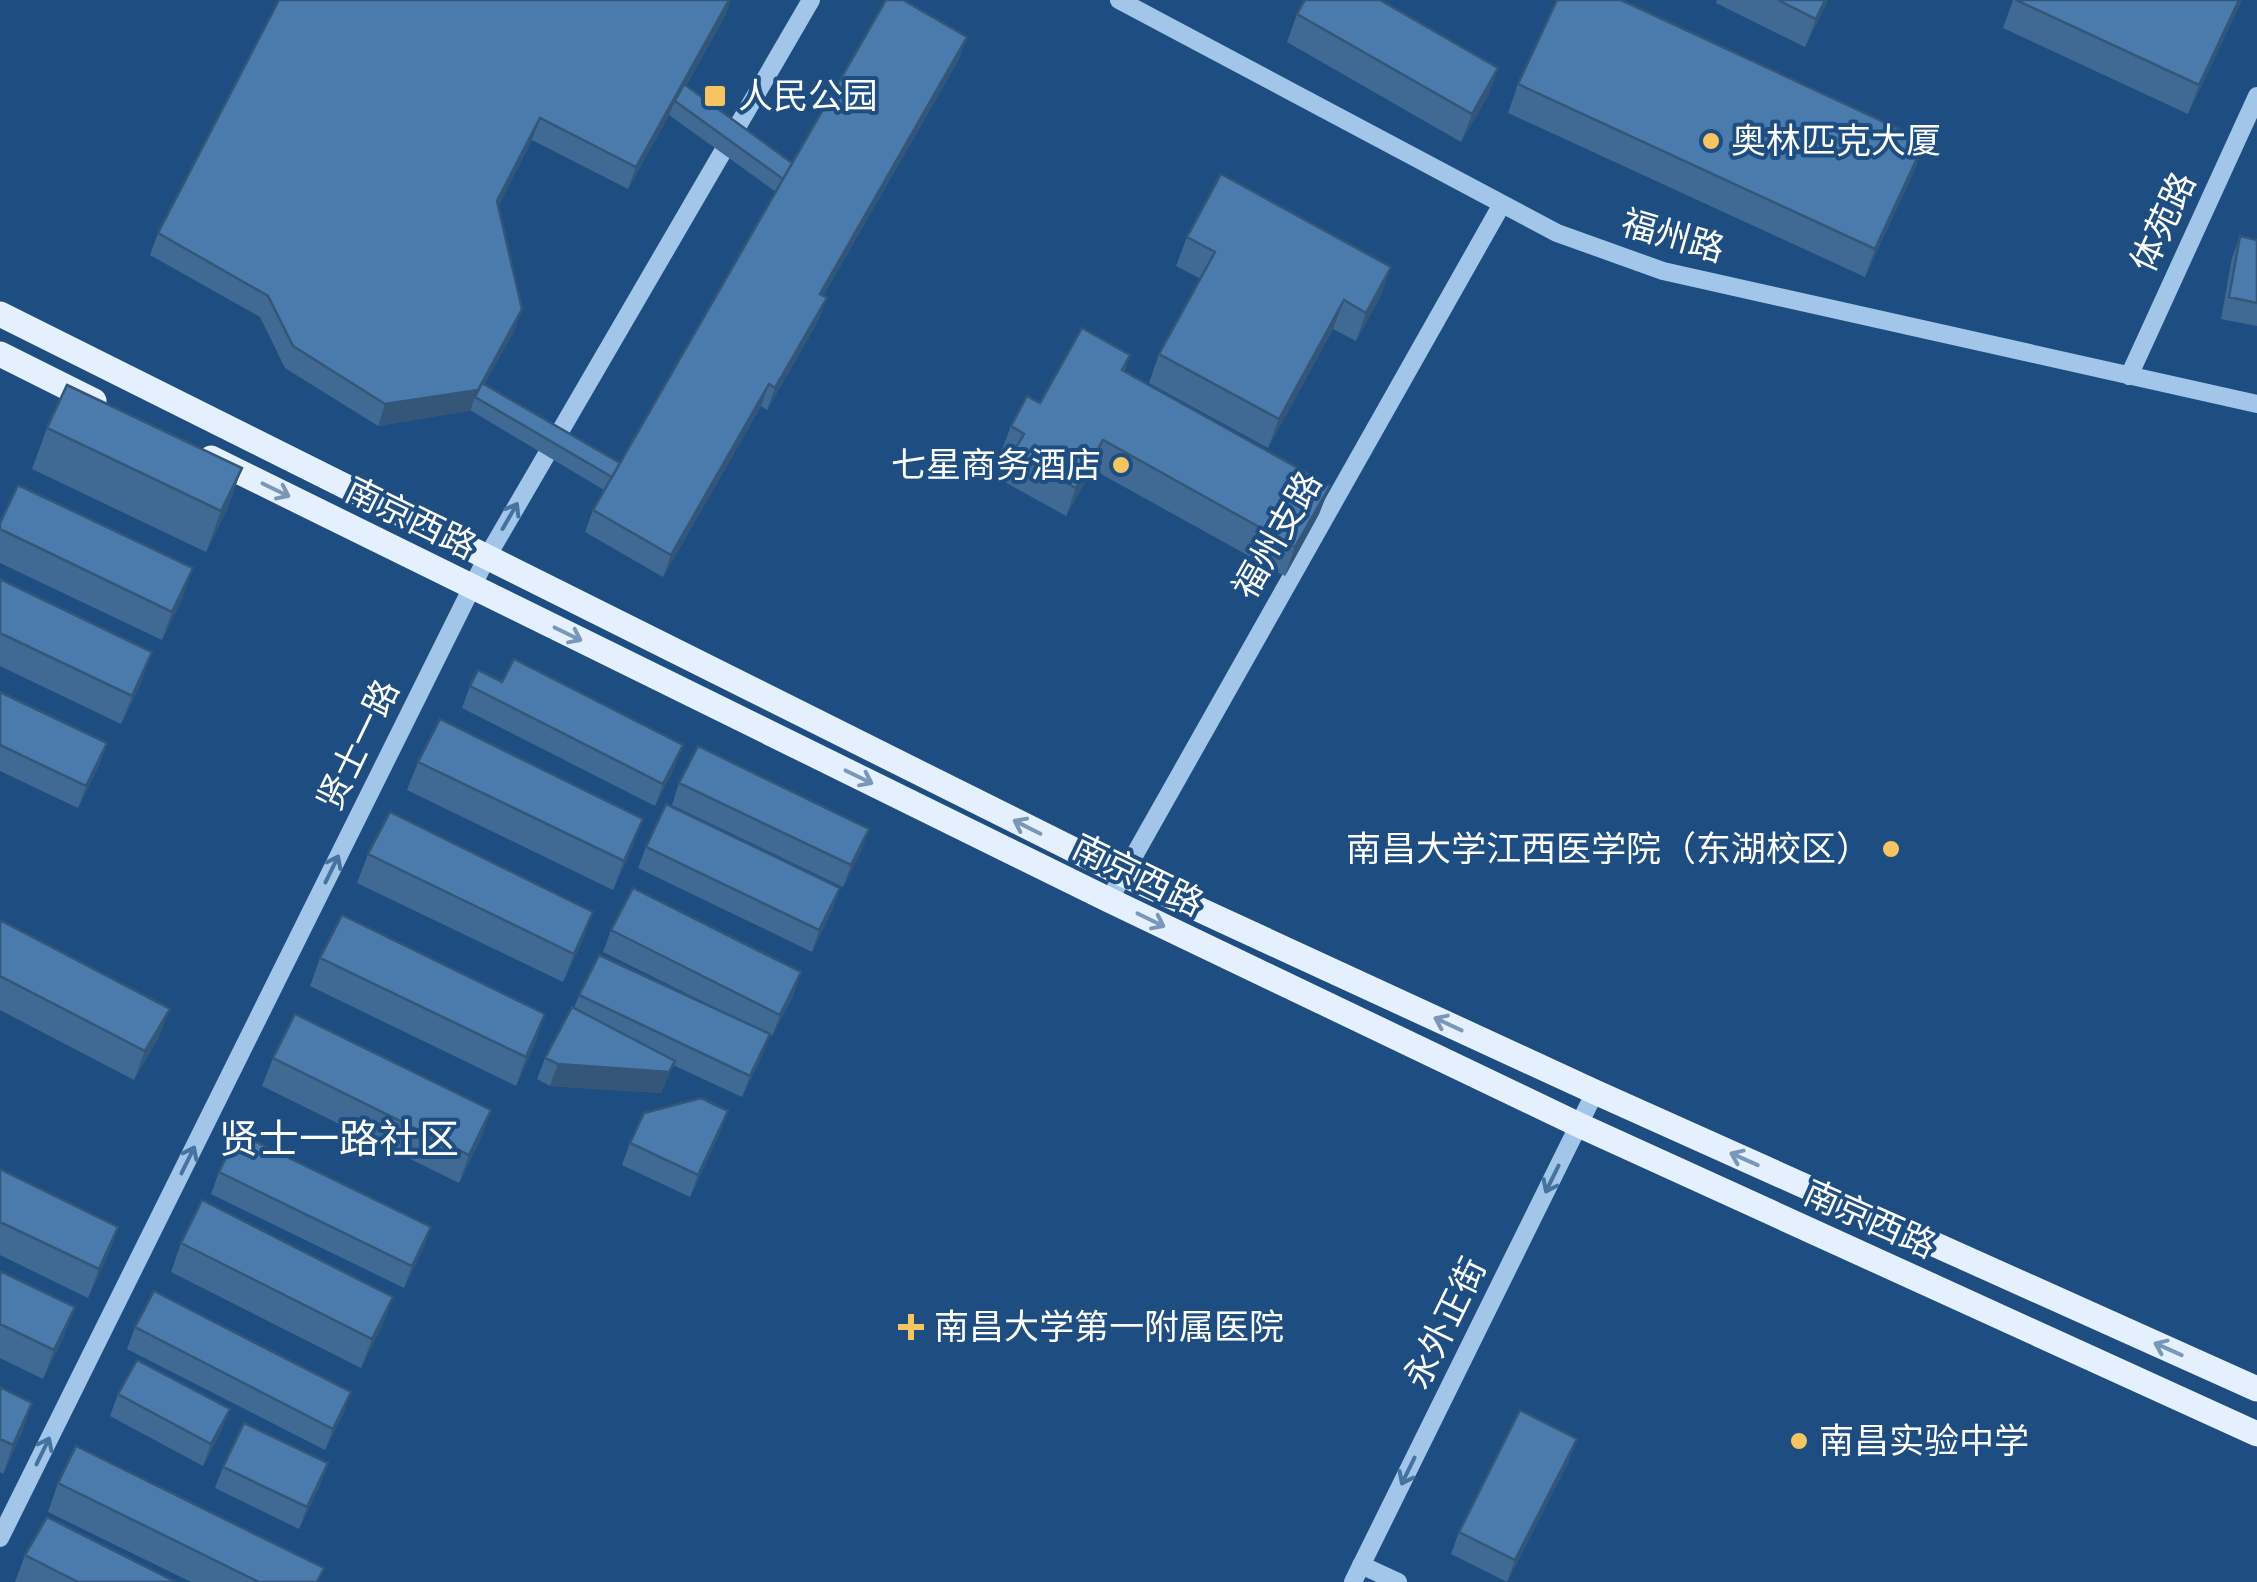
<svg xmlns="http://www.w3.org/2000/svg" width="2257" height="1582" viewBox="0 0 2257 1582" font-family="Overpass,'Noto Sans SC',sans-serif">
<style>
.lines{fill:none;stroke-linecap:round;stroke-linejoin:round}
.minor{stroke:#a2c6e9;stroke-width:18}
.major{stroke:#e5f0fe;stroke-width:25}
.wall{fill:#406a94;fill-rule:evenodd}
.shaded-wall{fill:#345678}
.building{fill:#4a7bac;stroke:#345678;stroke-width:2.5}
.oneway{stroke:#7897b9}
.oneway2{stroke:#4672a0}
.poi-dot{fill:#f8c461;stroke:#1e4e81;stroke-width:4}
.labels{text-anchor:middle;stroke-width:8;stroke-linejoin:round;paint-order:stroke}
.poi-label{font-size:35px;fill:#fff;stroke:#1e4e81;text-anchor:start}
.street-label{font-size:35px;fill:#fff;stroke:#1e4e81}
.quarter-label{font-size:40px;fill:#fff;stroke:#1e4e81}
</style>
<rect width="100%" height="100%" fill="#1e4e81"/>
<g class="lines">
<path class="minor" d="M1119 0 1557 233 1663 271 2257 404
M2129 376 2257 96
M1109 900 1502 204
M0 1538 487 557 811 0
M1361 1565 1398 1582
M1353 1582 1595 1092"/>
<path class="major" d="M0 314 1122 874 1595 1092 2257 1389
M0 354 94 401
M211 458 1109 900 1579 1125 2257 1434"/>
</g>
<path class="wall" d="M1717 0H1828L1805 47 1716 3Z
M2013 0H2242L2188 114 2003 28Z
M726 14 686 86 792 163 967 37 959 59 823 296 819 319 767 410 761 406 663 577 585 532 593 510 604 490 470 410 378 426 285 368 260 317 150 255 158 233ZM669 115 776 192 620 463 484 384 514 331 522 309 498 205 532 140 628 189Z
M1297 14 1498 68 1488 96 1461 142 1287 42Z
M1518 84 1925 141 1915 169 1865 277 1508 113Z
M2240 236 2257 240V326L2221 319 2232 258Z
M1187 237 1381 295 1356 341 1333 329 1268 448 1149 383 1159 354 1201 279 1176 266Z
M1130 355 1124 372 1330 486 1319 514 1285 576 1092 469 1066 516 1003 481 1010 460 1000 455 1011 426 1040 403Z
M47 428 242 468 227 509 206 552 32 469Z
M0 523 183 597 162 640 0 563Z
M0 579 142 681 121 724 0 666Z
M470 686 675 766 655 806 462 708Z
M0 692 107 743 99 765 78 808 0 771Z
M418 762 632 848 613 890 407 790Z
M679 783 869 829 861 851 843 887 672 805Z
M646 847 840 888 832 910 812 952 638 868Z
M368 854 583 940 563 982 357 883Z
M0 920 159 1037 134 1080 0 1010Z
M611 930 794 994 772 1036 769 1035 762 1056 742 1097 673 1065 661 1093 550 1086 537 1079 545 1058 574 1008 579 995 746 1023 603 952Z
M320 958 545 1014 535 1043 516 1086 310 986Z
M273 1058 491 1110 481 1138 459 1183 262 1086Z
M720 1133 690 1197 622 1165 630 1143Z
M0 1169 118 1227 108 1255 88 1298 0 1255Z
M219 1172 431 1227 423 1249 404 1288 211 1194Z
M181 1243 393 1297 382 1326 361 1368 171 1272Z
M0 1271 64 1336 43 1379 0 1358Z
M135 1327 351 1392 343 1414 325 1450 127 1349Z
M0 1387 32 1403 22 1432 3 1474 0 1472Z
M118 1394 222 1430 203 1466 110 1416Z
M1569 1461 1507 1582 1451 1554 1459 1532Z
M328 1463 320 1485 299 1529 215 1488 223 1467Z
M58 1483 317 1582H191L48 1512Z
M25 1555 176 1582H15Z"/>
<path class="shaded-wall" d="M729 0H731L726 14 677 102 675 101 669 115 628 189 636 167Z
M1825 0H1828L1805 47 1816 19Z
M2239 0H2242L2188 114 2199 85Z
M967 37 959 59 812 315 820 294Z
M1498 68 1488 96 1461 142 1472 114Z
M540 118 532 140 490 223 497 201Z
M1925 141 1915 169 1865 277 1875 249Z
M1391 267 1381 295 1356 341 1366 313Z
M827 298 819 319 767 410 775 388Z
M1344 300 1333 329 1268 448 1279 419Z
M522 309 514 331 477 398 475 397 470 411 378 426 385 404Z
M769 384 761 406 663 577 671 555Z
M1103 440 1092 469 1066 516 1076 488Z
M242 468 227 509 206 552 221 511Z
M1330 486 1319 514 1285 576 1295 547Z
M193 568 183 597 162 640 172 612Z
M152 652 142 681 121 724 132 696Z
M107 743 99 765 78 808 86 786Z
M683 745 675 766 655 806 663 784Z
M643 819 632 848 613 890 624 861Z
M869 829 861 851 843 887 851 865Z
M840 888 832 910 812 952 819 930Z
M593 912 583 940 563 982 574 954Z
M801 972 794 994 772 1036 780 1015Z
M170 1009 159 1037 134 1080 145 1051Z
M545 1014 535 1043 516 1086 526 1057Z
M770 1034 762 1056 742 1097 750 1076Z
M675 1061 661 1093 550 1086 558 1064Z
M491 1110 481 1138 459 1183 469 1155Z
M728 1111 720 1133 690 1197 698 1175Z
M118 1227 108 1255 88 1298 99 1269Z
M431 1227 423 1249 404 1288 412 1266Z
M393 1297 382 1326 361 1368 372 1339Z
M75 1307 64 1336 43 1379 54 1350Z
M351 1392 343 1414 325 1450 333 1429Z
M32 1403 22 1432 3 1474 13 1445Z
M230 1409 222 1430 203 1466 211 1444Z
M1577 1439 1569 1461 1507 1582 1515 1560Z
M328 1463 320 1485 299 1529 307 1507Z"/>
<path class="building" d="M279 0H729L636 167 540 118 497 201 522 309 478 390 385 404 293 346 268 296 158 233Z
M886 0H903L967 37 820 294 827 298 775 388 769 384 671 555 593 510Z
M1305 0H1380L1498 68 1472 114 1297 14Z
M1557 0H1621L1925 141 1875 249 1518 84Z
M1778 0H1825L1816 19Z
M2016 0H2239L2199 85Z
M684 84 792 163 783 179 675 101Z
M1221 174 1391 267 1366 313 1344 300 1279 419 1159 354 1215 252 1187 237Z
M2240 236 2257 240V303L2229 297Z
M1082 328 1130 355 1122 370 1330 486 1295 547 1103 440 1076 488 1013 453 1024 434 1011 426 1027 396 1040 403Z
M482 383 620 463 612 477 475 397Z
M67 385 242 468 221 511 47 428Z
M18 485 193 568 172 612 0 529V523Z
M0 579 152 652 132 696 0 633Z
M514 659 683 745 663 784 470 686 478 670 502 682Z
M0 692 107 743 86 786 0 745Z
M440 719 643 819 624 861 418 762Z
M698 746 869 829 851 865 679 783Z
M666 804 840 888 819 930 646 847Z
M390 812 593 912 574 954 368 854Z
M633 888 801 972 780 1015 611 930Z
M342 915 545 1014 526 1057 320 958Z
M0 920 170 1009 145 1051 0 976Z
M599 955 770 1034 750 1076 579 995Z
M572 1007 675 1061 669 1072 558 1064 545 1058Z
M295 1014 491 1110 469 1155 273 1058Z
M701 1098 728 1111 698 1175 630 1143 644 1113Z
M238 1133 431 1227 412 1266 219 1172Z
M0 1169 118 1227 99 1269 0 1222Z
M202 1200 393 1297 372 1339 181 1243Z
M0 1271 75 1307 54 1350 0 1324Z
M154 1291 351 1392 333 1429 135 1327Z
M137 1360 230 1409 211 1444 118 1394Z
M0 1387 32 1403 13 1445 0 1439Z
M1520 1410 1577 1439 1515 1560 1459 1532Z
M244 1423 328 1463 307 1507 223 1467Z
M76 1446 324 1568 317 1582H259L58 1483Z
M47 1517 176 1582H78L25 1555Z"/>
<defs><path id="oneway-shaft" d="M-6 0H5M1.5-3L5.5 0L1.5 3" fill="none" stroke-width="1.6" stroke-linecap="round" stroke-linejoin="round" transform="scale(2.5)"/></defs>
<g class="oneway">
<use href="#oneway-shaft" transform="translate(276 490) rotate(26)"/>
<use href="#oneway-shaft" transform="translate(568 634) rotate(26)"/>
<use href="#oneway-shaft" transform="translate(859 777) rotate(26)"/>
<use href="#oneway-shaft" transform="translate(1027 827) rotate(-153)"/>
<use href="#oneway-shaft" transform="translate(1151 920) rotate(26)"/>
<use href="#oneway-shaft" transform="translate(1448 1024) rotate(-155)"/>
<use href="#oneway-shaft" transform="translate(1744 1159) rotate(-156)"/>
<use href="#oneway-shaft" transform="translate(2168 1349) rotate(-156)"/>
</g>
<g class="oneway2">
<use href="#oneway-shaft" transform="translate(510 516) rotate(-60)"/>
<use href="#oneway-shaft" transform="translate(332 869) rotate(-64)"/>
<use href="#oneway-shaft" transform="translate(188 1160) rotate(-64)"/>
<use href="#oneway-shaft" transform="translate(1552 1179) rotate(116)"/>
<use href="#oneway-shaft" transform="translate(43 1451) rotate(-64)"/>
<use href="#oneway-shaft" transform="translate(1408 1471) rotate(116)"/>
</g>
<g class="poi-dot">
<rect x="703" y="84" width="24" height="24" rx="5"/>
<circle cx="1711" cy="141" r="10"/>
<circle cx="1121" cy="465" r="10"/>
<circle cx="1891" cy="849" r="10"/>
<path d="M906 1312h10v10h10v10h-10v10h-10v-10h-10v-10h10z"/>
<circle cx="1799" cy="1441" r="10"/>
</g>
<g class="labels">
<g class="poi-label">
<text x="738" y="108">人民公园</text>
<text x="1731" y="153">奥林匹克大厦</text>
<text x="1101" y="477" text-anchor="end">七星商务酒店</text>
<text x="1871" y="861" text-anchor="end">南昌大学江西医学院（东湖校区）</text>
<text x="934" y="1339">南昌大学第一附属医院</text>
<text x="1819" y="1453">南昌实验中学</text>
</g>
<g class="street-label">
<text transform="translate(2163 222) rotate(-65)" y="12">体苑路</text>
<text transform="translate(1673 236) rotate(16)" y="12">福州路</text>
<text transform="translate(411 518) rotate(26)" y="12">南京西路</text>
<text transform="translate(1277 535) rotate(-60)" y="12">福州支路</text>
<text transform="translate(358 745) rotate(-64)" y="12">贤士一路</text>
<text transform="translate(1138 875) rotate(26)" y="12">南京西路</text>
<text transform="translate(1870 1219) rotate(24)" y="12">南京西路</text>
<text transform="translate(1445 1323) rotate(-64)" y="12">永外正街</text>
</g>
<g class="quarter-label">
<text x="339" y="1153">贤士一路社区</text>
</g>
</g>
</svg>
